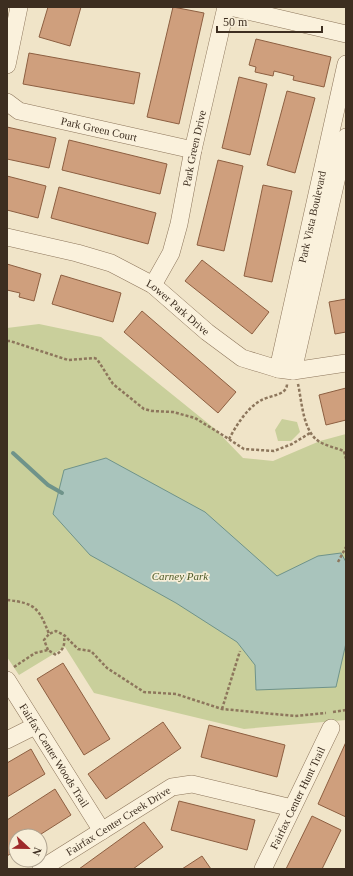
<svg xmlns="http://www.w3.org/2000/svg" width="353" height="876" viewBox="0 0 353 876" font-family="'Times New Roman',serif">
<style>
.green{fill:#c9cf9b}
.water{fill:#a9c4bc;stroke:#6f938a}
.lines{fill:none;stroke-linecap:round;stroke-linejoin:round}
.stream{stroke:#6f938a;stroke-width:4}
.building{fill:#cf9f7d;stroke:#8d5f41}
.street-casing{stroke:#8d765c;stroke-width:18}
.path{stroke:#8d765c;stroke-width:2.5;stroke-dasharray:3 2;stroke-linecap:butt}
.street{stroke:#faf1dc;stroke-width:17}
.labels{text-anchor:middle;stroke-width:3.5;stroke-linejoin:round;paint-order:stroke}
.street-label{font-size:11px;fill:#3d2e20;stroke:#f7eed8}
.park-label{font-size:11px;font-style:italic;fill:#4d5a26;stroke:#f7eed8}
</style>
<rect width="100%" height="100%" fill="#f0e4c8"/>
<path class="green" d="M39 324 101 337 215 429 243 458 273 461 320 441 346 434V720L244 729 94 693 65 647 19 675 7 657V328Z
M282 419 297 422 300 432 291 441H278L275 430Z"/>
<path class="water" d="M106 458 205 512 277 576 318 556 341 553 346 562V643L336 687 256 690 255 665 237 642 176 603 90 555 53 514 64 470Z"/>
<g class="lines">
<path class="stream" d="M13 453 48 485 62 493"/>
</g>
<path class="building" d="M48 7H81L70 46 39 37Z
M173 7 204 13 179 124 147 117Z
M256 39 331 57 324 87 293 80 294 76 274 71 273 76 255 72 256 67 249 65Z
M29 53 140 73 134 104 23 84Z
M239 77 267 84 250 155 222 148Z
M287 91 315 98 295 173 267 165Z
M7 127 56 138 49 168 7 159Z
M69 140 167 164 160 194 62 170Z
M218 160 243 166 224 251 197 245Z
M7 176 46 186 38 218 7 210Z
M263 185 292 191 272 282 244 276Z
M59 187 156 213 148 244 51 218Z
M202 260 269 312 252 334 185 281Z
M7 264 41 274 34 301 19 297 20 293 7 290Z
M61 275 121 293 113 322 52 304Z
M346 299V332L335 334 329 302Z
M142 311 236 392 218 413 124 332Z
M346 388V420L326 425 319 395Z
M63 663 110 739 84 755 37 679Z
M163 722 181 748 106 799 88 774Z
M209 725 285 745 277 777 201 757Z
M346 742V817L318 804Z
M31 749 45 774 7 797V763Z
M55 789 71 815 38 836H16V850L7 856V820Z
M179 801 255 820 247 850 171 830Z
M312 816 341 830 322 869H286Z
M144 822 163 847 133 869H79Z
M202 856 211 869H182Z"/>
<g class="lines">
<g class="street-casing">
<g id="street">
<path d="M230 7 346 34"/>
<path d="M7 65 19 7"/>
<path id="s1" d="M7 102 19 111 193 150"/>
<path id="s2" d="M7 237 77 253 111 263 153 285 207 332 242 358 278 369 293 371 346 363"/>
<path id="s3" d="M153 285 171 253 179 224 193 150 226 7"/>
<path id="s4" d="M278 369 346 64"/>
<path d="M293 371 346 137"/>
<path id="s5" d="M7 680 102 831"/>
<path d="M7 740 35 726"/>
<path id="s6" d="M41 869 172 787 192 784 292 808"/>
<path id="s7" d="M263 869 331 728"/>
</g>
</g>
<path class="path" d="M7 341H10L68 360 94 358 97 359 113 384 144 409 152 411 173 412 195 418 221 434 244 449 274 451 292 444 310 433
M298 384C302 402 303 433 320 442 327 446 336 448 344 451L346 459
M229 439C236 426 247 408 260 401 269 395 287 396 287 384
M338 562 346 547
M7 600C35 603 39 608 49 634L56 631 64 635 78 649 91 651 107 668 144 692 176 694 222 709 295 716 326 713
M48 650 44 640 49 634
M14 667 35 653 48 650 56 655C64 649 65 645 64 635
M222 709 240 651
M333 712 346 710"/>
<use href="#street" class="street"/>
</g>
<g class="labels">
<g class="street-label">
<text dy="4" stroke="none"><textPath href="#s1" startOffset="97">Park Green Court</textPath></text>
<text dy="4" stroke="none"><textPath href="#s3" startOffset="144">Park Green Drive</textPath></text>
<text dy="4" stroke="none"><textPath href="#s4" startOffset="156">Park Vista Boulevard</textPath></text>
<text dy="4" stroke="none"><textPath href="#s2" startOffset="188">Lower Park Drive</textPath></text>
<text dy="4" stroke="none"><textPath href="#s5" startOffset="89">Fairfax Center Woods Trail</textPath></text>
<text dy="4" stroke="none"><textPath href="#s7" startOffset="79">Fairfax Center Hunt Trail</textPath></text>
<text dy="4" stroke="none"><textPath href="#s6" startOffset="91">Fairfax Center Creek Drive</textPath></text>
</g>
<g class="park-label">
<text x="180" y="580">Carney Park</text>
</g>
</g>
<rect width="353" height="876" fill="none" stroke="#3d2e20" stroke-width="16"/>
<g transform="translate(28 848) rotate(112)"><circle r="19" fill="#f7eed8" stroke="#ada18e"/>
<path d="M0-3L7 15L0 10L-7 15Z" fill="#9e2a2b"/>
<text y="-6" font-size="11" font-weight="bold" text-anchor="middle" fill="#3d2e20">N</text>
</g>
<path d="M217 26v6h105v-6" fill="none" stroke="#3d2e20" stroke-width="2"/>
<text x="223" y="26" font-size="12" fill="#3d2e20" stroke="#f7eed8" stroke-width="3" paint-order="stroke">50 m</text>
</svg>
